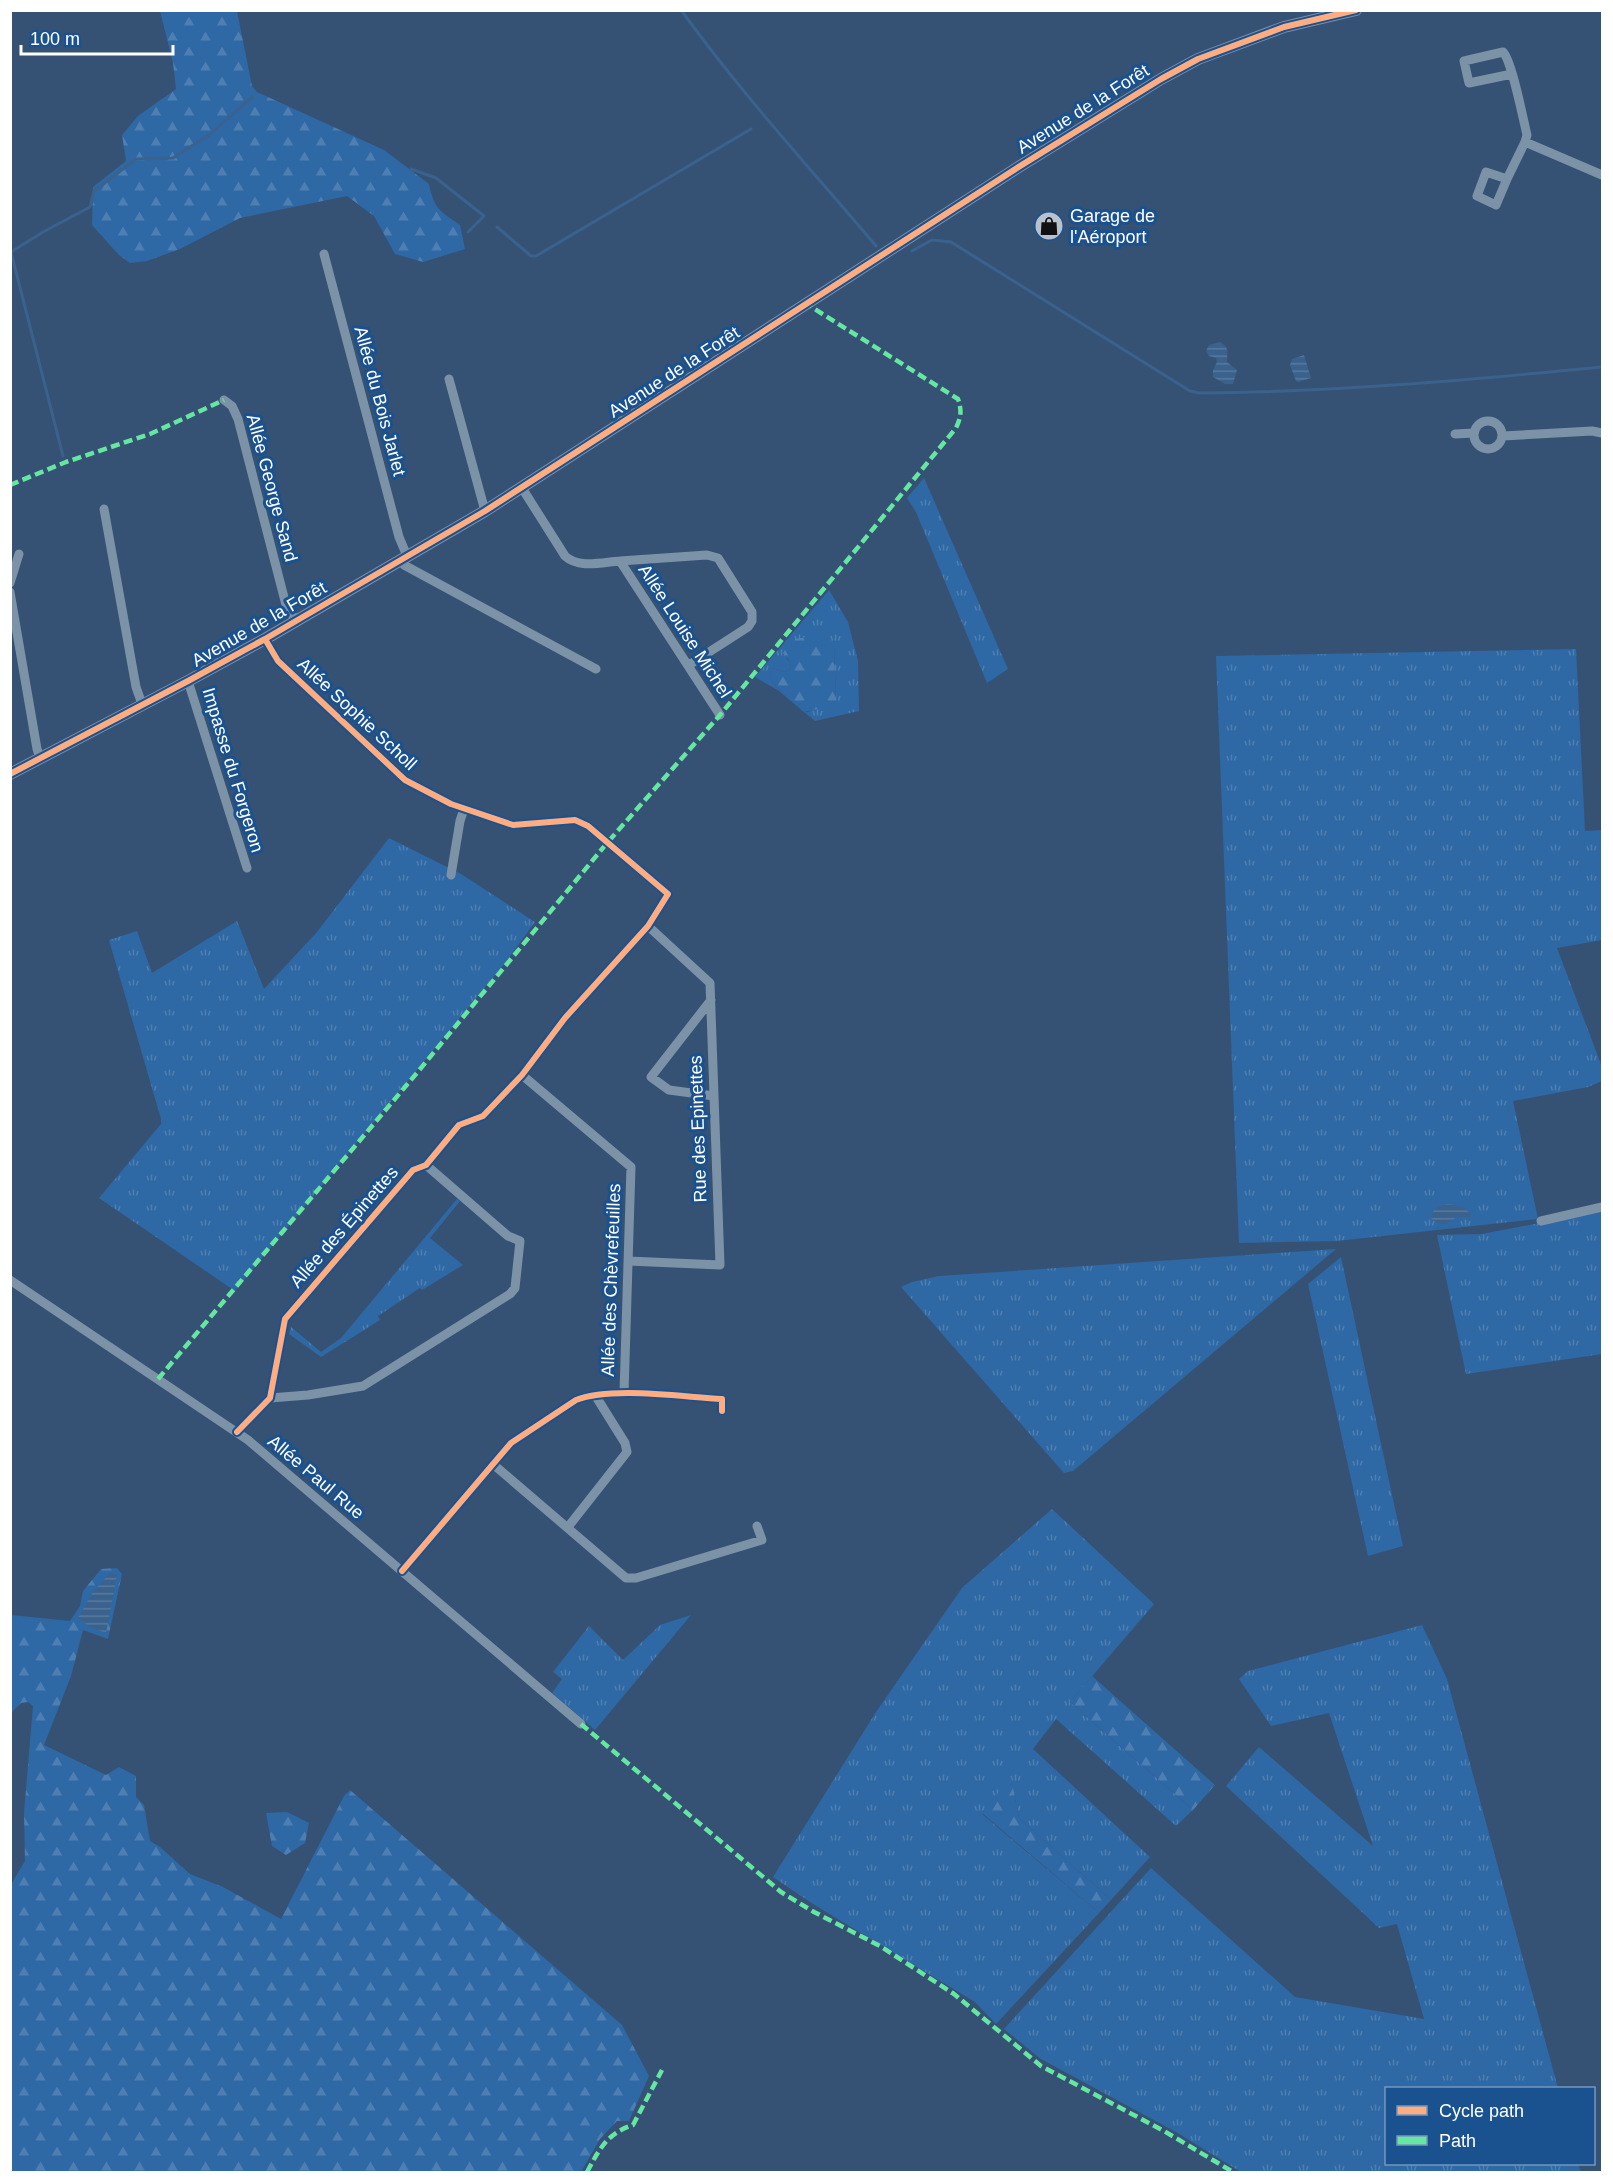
<svg xmlns="http://www.w3.org/2000/svg" width="1613" height="2183" viewBox="0 0 1613 2183" font-family="Arial,sans-serif">
<style>
.grass{fill:url(#grass-tufts)}
.forest{fill:url(#forest-firs)}
.water{fill:url(#water-rules)}
.lines{fill:none;stroke-linecap:round;stroke-linejoin:round}
.stream{stroke:#3a628d;stroke-width:3}
.minor{stroke:#7c92a7;stroke-width:9}
.major{stroke:#7c8ea7;stroke-width:12}
.quiet{stroke:#66e7a1;stroke-width:4.5;stroke-dasharray:9 4.5;stroke-linecap:butt}
.cycleway-casing{stroke:#1a518f;stroke-width:10}
.cycleway{stroke:#ffac80;stroke-width:6}
.labels{text-anchor:middle;stroke-width:6;stroke-linejoin:round;paint-order:stroke}
.street-label{font-size:18px;fill:#fff;stroke:#1a518f}
.poi-label{font-size:18px;fill:#fff;stroke:#1a518f;text-anchor:start}
</style>
<defs>
<pattern id="grass-tufts" width="24" height="20" patternUnits="userSpaceOnUse" patternTransform="scale(1.5)"><rect width="24" height="20" fill="#2e68a5"/><path d="M3 7l-1-3M5 7V3M7 7l1-3M15 17l-1-3M17 17v-4M19 17l1-3" fill="none" stroke="#4d7fb2"/></pattern>
<pattern id="forest-firs" width="22" height="20" patternUnits="userSpaceOnUse" patternTransform="scale(1.5)"><rect width="22" height="20" fill="#2e68a5"/><path d="M5 1l3.5 6h-7zM16 11l3.5 6h-7z" fill="#4d7fb2"/></pattern>
<pattern id="water-rules" width="6" height="5" patternUnits="userSpaceOnUse" patternTransform="scale(1.5)"><rect width="6" height="5" fill="#3a628d"/><path d="M0 2.5h6" fill="none" stroke="#587a9e"/></pattern>
</defs>
<rect width="100%" height="100%" fill="#355274"/>
<path class="grass" d="M924 478 1008 669 987 683 916 512 907 498Z
M829 590 848 622 858 661 859 711 815 721 804 712H808L836 698 834 646 786 658 791 663 790 668 785 672 772 668 770 678 779 691 755 677Z
M1576 649 1585 831 1602 830V940L1557 948 1602 1067V1081L1588 1087 1513 1101 1538 1219 1337 1241 1239 1243 1216 656Z
M389 838 461 874 535 922 505 963 235 1291 99 1198 161 1124V1119L109 940 137 931 152 973 237 921 264 989 317 932Z
M457 1199 460 1201 430 1238 463 1265 422 1290 420 1288 378 1316 380 1320 321 1357 289 1334 291 1327 321 1352 341 1338Z
M1602 1211V1354L1466 1374 1437 1235 1482 1234Z
M1336 1249 1073 1471 1064 1473 901 1287 912 1282 939 1276Z
M1341 1257 1403 1546 1368 1556 1308 1284Z
M1052 1509 1154 1604 1070 1702 1193 1810 1176 1826 1056 1719 1033 1749 1150 1857 1111 1900 1019 1818 1011 1778 982 1814 1099 1913 996 2024 975 2002 813 1904 773 1877 876 1712 962 1588Z
M691 1615 595 1730 552 1693 562 1679 553 1672 589 1626 623 1660 660 1625Z
M1422 1625 1447 1679 1558 2088H1386V2164H1578L1581 2172H1241L1176 2132 1041 2059 1004 2029 1151 1868 1295 1997 1424 2019 1397 1924 1379 1928 1226 1786 1259 1747 1373 1846 1329 1713 1271 1726 1239 1679 1248 1671Z"/>
<path class="forest" d="M160 11H237L252 86 257 92 384 150 429 184C434 209 440 211 460 225L465 249 423 262 395 254 374 216 347 196 240 218 180 249 147 261 130 263 119 255 92 225 93 187 126 161 122 135 138 116 176 89 173 63Z
M809 637 823 639 834 646 836 699 830 706 804 712 779 691 770 678 772 668 785 672 790 668 791 663 783 653 793 639Z
M117 1568 122 1574 108 1639 83 1630 71 1676 44 1745 106 1775 119 1767 136 1776V1797L144 1805 150 1841 160 1847 190 1874 223 1887 281 1919 344 1796 350 1790 622 2025 649 2076 629 2121H617L600 2139 581 2172H11L10 1886 25 1861 24 1813 33 1706 28 1702 21 1703 11 1713V1615L70 1621 80 1606 83 1591 101 1569Z
M1092 1676 1215 1785 1193 1810 1070 1702Z
M1011 1777 1019 1818 1111 1900 1099 1913 982 1813Z
M287 1812 309 1823 305 1843 286 1855 272 1846 266 1813Z"/>
<path class="water" d="M1220 342C1230 348 1227 352 1227 362L1237 370 1233 384H1225L1213 377V370L1217 362 1216 358 1209 356 1206 351 1209 345Z
M1304 355 1311 378 1298 382 1296 381 1290 365 1292 359Z
M1449 1204 1463 1207 1471 1214V1218L1457 1217 1446 1224 1437 1223 1431 1218C1432 1208 1440 1205 1449 1204Z
M110 1573 117 1575 106 1633 90 1627 78 1618 93 1592Z"/>
<g class="lines">
<path class="stream" d="M681 10C741 93 810 168 876 246
M411 169 436 178 484 216 468 232
M497 227 531 256H536L751 129
M912 251 932 240 951 242 1190 391 1199 393C1334 392 1468 380 1602 367
M11 252 43 232 90 207 94 191 136 159 173 158 209 135 252 97
M11 252 63 456"/>
<path class="minor" d="M1512 74 1469 83 1464 61 1503 52C1512 61 1523 119 1527 135L1525 142 1602 175
M1507 179 1496 205 1477 196 1486 172 1507 179 1525 142
M324 254 399 537 407 556
M449 379 485 511
M224 400 232 406 238 419 286 605 296 621
M1474 435a14 14 0 1 1 28 0a14 14 0 1 1-28 0Z
M1455 434 1474 433
M1503 436 1592 431 1602 433
M522 488 565 556C579 569 603 562 620 561L720 715
M104 509 136 687 142 704
M401 559 404 565 596 669
M620 561 707 555 718 558 752 612V621L748 627 689 665
M10 583 19 554
M10 592 37 749 40 758
M188 681 247 868
M451 875 460 821 464 809
M711 1000 651 1077 669 1090 714 1096
M522 1075 631 1167 624 1393
M1541 1221 1602 1207
M628 1261 720 1265 710 983 648 926
M10 1280 248 1440 581 1724
M270 1398 308 1395 363 1386 510 1294 515 1288 520 1241 508 1236 426 1165
M237 1432 270 1398 285 1319 413 1170 426 1165 459 1125 483 1116 522 1075 565 1018 648 926 668 894 588 826 575 820 513 825 451 804 405 780 278 661 265 639
M494 1465 626 1578H636L762 1540 757 1526
M568 1527 627 1452 625 1443 595 1395
M402 1571 511 1443 576 1400C612 1386 682 1397 722 1399V1411"/>
<path class="major" d="M10 774 188 681 265 639 485 511 1017 168 1161 79 1198 59 1284 27 1356 10"/>
<path class="quiet" d="M10 485 66 462 150 434 224 400
M158 1379 416 1074 607 843 720 715 956 428C961 417 962 411 958 399L813 308 808 303
M581 1724 781 1892 814 1912 880 1946 954 1994 1041 2066 1164 2131 1233 2172
M587 2172C599 2150 607 2133 633 2125L662 2070"/>
<g class="cycleway-casing">
<path id="cycleway" d="M10 774 188 681 265 639 485 511 1017 168 1161 79 1198 59 1284 27 1356 10
M237 1432 270 1398 285 1319 413 1170 426 1165 459 1125 483 1116 522 1075 565 1018 648 926 668 894 588 826 575 820 513 825 451 804 405 780 278 661 265 639
M402 1571 511 1443 576 1400C612 1386 682 1397 722 1399V1411"/>
</g>
<use href="#cycleway" class="cycleway"/>
</g>
<defs>
<g id="shop-disc" transform="scale(1.5)"><circle r="9.5" fill="#b8c2ce" stroke="#1a518f"/><path d="M-5-2.5h2.3a2.7 3.5 0 0 1 5.4 0H5L5.5 6h-11ZM-1.5-2.5h3a1.5 2.3 0 0 0-3 0Z" fill="#111"/></g>
</defs>
<g fill-rule="evenodd">
<use href="#shop-disc" x="1049" y="226"/>
</g>
<g class="labels">
<g class="street-label">
<text transform="translate(1083 109) rotate(-32)" y="6">Avenue de la Forêt</text>
<text transform="translate(674 372) rotate(-33)" y="6">Avenue de la Forêt</text>
<text transform="translate(380 401) rotate(75)" y="6">Allée du Bois Jarlet</text>
<text transform="translate(272 488) rotate(75)" y="6">Allée George Sand</text>
<text transform="translate(259 624) rotate(-30)" y="6">Avenue de la Forêt</text>
<text transform="translate(685 631) rotate(57)" y="6">Allée Louise Michel</text>
<text transform="translate(357 714) rotate(43)" y="6">Allée Sophie Scholl</text>
<text transform="translate(233 770) rotate(73)" y="6">Impasse du Forgeron</text>
<text transform="translate(698 1129) rotate(-92)" y="6">Rue des Epinettes</text>
<text transform="translate(344 1227) rotate(-49)" y="6">Allée des Épinettes</text>
<text transform="translate(611 1280) rotate(-88)" y="6">Allée des Chèvrefeuilles</text>
<text transform="translate(316 1477) rotate(40)" y="6">Allée Paul Rue</text>
</g>
<g class="poi-label">
<text x="1070" y="222">Garage de<tspan x="1070" dy="21">l'Aéroport</tspan></text>
</g>
</g>
<rect width="1613" height="2183" fill="none" stroke="#ffffff" stroke-width="24"/>
<rect x="1385" y="2087" width="210" height="78" fill="#1a518f" stroke="#7697bc" stroke-width="1.5"/>
<rect x="1397" y="2106" width="30" height="9" fill="#ffac80" stroke="#7697bc" stroke-width="1.5"/>
<text x="1439" y="2117" font-size="18" fill="#ffffff">Cycle path</text>
<rect x="1397" y="2136" width="30" height="9" fill="#66e7a1" stroke="#7697bc" stroke-width="1.5"/>
<text x="1439" y="2147" font-size="18" fill="#ffffff">Path</text>
<path d="M21 45v9h152v-9" fill="none" stroke="#ffffff" stroke-width="3"/>
<text x="30" y="45" font-size="18" fill="#ffffff" stroke="#1a518f" stroke-width="4.5" paint-order="stroke">100 m</text>
</svg>
